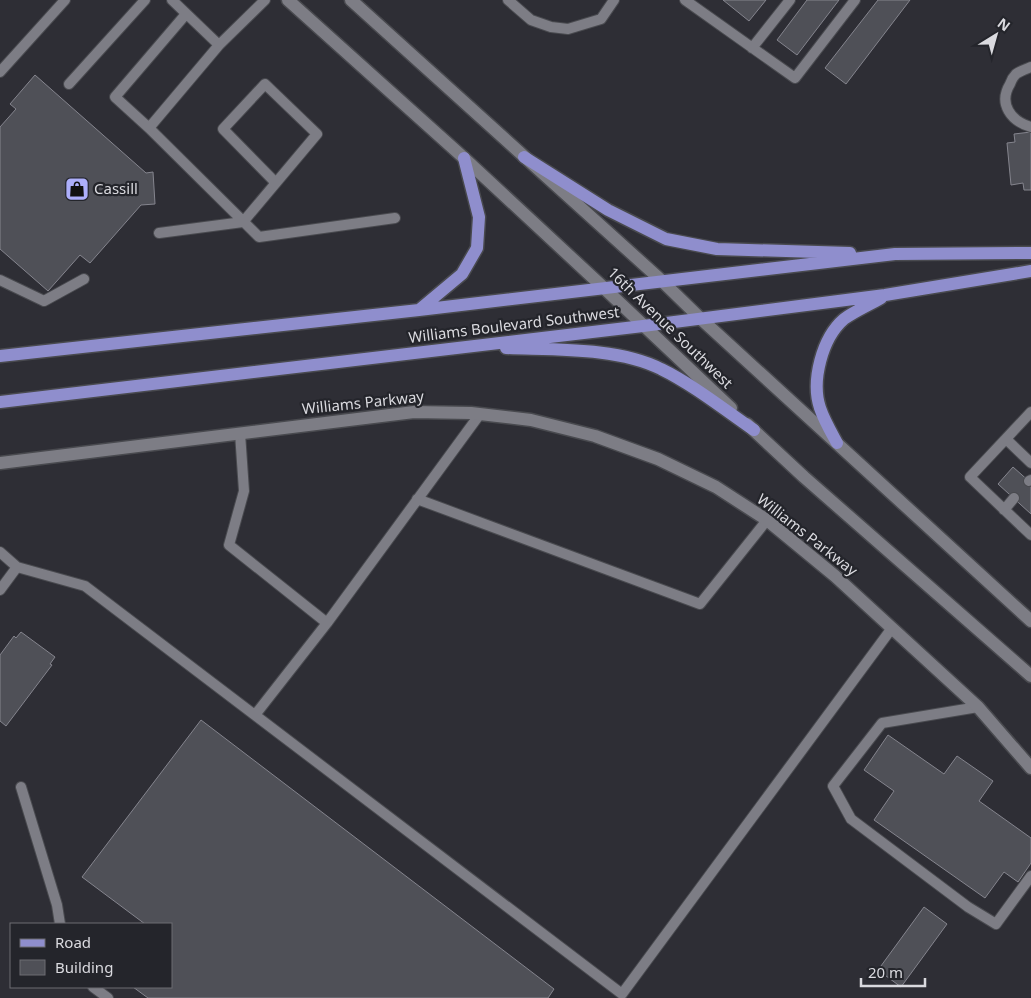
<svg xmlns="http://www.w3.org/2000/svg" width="1031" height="998" viewBox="0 0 1031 998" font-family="'Noto Sans',sans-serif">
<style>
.building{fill:#4f5057;stroke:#85858e}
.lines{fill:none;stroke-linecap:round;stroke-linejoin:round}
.service-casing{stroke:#494a4f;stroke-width:12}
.minor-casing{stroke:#494a4f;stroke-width:15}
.secondary-casing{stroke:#494a4f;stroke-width:15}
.primary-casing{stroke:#494a4f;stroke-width:15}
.service{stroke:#7d7d85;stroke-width:10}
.minor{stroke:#7d7d85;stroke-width:12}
.secondary{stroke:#7d7d85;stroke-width:12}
.primary{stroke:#8f8ecd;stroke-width:12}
.labels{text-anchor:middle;stroke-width:4.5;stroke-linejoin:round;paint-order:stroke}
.poi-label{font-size:15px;fill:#dadadf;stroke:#24252b;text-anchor:start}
.street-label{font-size:15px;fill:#dadadf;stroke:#24252b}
</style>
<rect width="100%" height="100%" fill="#2e2e35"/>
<path class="building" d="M723 0H766L749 21Z
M807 0H839L797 55 777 40Z
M878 0H910L846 84 825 68Z
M35 75 146 173 153 172 155 204 141 205 90 263 80 255 48 291 0 249V127L16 109 10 104Z
M1031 132V190H1024L1023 183 1011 185 1007 143 1015 142 1014 134Z
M1013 467 1031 483V514L998 484Z
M21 632 55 657 50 664 52 665 6 726 0 721V655L14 636 16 638Z
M201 720 554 989 548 998H148L133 987H171V924H145L82 877Z
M888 735 944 774 957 756 993 781 979 801 1031 838V863L1018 882 1004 872 985 898 874 820 894 791 864 770Z
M924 907 947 924 901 987 878 970Z"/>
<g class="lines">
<g class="service-casing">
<path id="service" d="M172 0 219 45 265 0
M508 0 531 20 551 27 568 29 601 19 614 0
M685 0 795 78 855 0
M186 14 115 97 149 128 219 45
M752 48 790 0
M1031 67C1026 69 1020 71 1016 74 1014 76 1011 81 1010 84 998 104 1011 121 1031 127
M0 72 65 0
M69 84 145 0
M149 128 259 237 395 218
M159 233 243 222 317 134 265 84 223 129 276 183
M0 280 44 301 84 279
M1031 412 970 477 1031 535
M240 433 244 491 229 545 327 623 480 414
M1006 439 1031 463
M1029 481 1031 480
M417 499 700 604 767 520
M1004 510 1014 498
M0 552 17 567 0 590
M17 567 85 586 622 994 892 628
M978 707 882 723 833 786 851 819 968 907 996 924 1031 876
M255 715 327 623
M21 787 57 905 60 924
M93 987 108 998"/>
</g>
<g class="minor-casing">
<path id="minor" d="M0 463 414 412 471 413 531 420 595 436 658 459 716 487 767 520 835 576 978 707 1031 768"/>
</g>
<g class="secondary-casing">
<path id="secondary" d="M288 0 464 158 604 288 731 408
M351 0 662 281 700 318 1031 621
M747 424 804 477 1031 676"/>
</g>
<g class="primary-casing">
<path id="primary" d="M524 157 608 210 666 239 717 249 850 253
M419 310 462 274 477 248 479 217 464 158
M506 348C553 350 618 347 661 369 692 384 725 410 754 430
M0 356 419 310 895 254 1031 253
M0 402 643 326 885 295 1031 271
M837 443C831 432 824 420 820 408 811 381 822 338 844 319 855 311 869 305 881 298"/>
</g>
<use href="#service" class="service"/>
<use href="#minor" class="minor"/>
<use href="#secondary" class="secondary"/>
<use href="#primary" class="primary"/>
</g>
<defs>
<g id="shop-square" transform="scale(1.25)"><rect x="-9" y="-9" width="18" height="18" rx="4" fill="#adaffb" stroke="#24252b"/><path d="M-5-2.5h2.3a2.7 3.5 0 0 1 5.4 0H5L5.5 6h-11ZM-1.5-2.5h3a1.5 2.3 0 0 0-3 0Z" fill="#111"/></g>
</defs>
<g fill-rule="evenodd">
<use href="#shop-square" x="77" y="189"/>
</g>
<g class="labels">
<g class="poi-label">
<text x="94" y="194">Cassill</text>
</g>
<g class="street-label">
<text transform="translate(514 325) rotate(-7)" y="5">Williams Boulevard Southwest</text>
<text transform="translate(670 328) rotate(44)" y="5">16th Avenue Southwest</text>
<text transform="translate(363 403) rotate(-6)" y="5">Williams Parkway</text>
<text transform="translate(807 535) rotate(38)" y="5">Williams Parkway</text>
</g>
</g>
<rect x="10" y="923" width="162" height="65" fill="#24252b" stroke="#6d6d73"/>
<rect x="20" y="939" width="25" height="8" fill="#8f8ecd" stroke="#6d6d73"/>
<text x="55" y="948" font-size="15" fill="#dadadf">Road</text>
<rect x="20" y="960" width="25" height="15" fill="#4f5057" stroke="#6d6d73"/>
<text x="55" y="973" font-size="15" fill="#dadadf">Building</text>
<g transform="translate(996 35) rotate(37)" stroke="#24252b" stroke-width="4" paint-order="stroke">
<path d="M0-4L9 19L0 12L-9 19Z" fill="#dadadf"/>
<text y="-8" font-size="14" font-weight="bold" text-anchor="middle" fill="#dadadf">N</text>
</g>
<path d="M861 978v8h64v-8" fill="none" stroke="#dadadf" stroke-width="2.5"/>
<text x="868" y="978" font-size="15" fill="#dadadf" stroke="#24252b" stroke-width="4" paint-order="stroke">20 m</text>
</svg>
